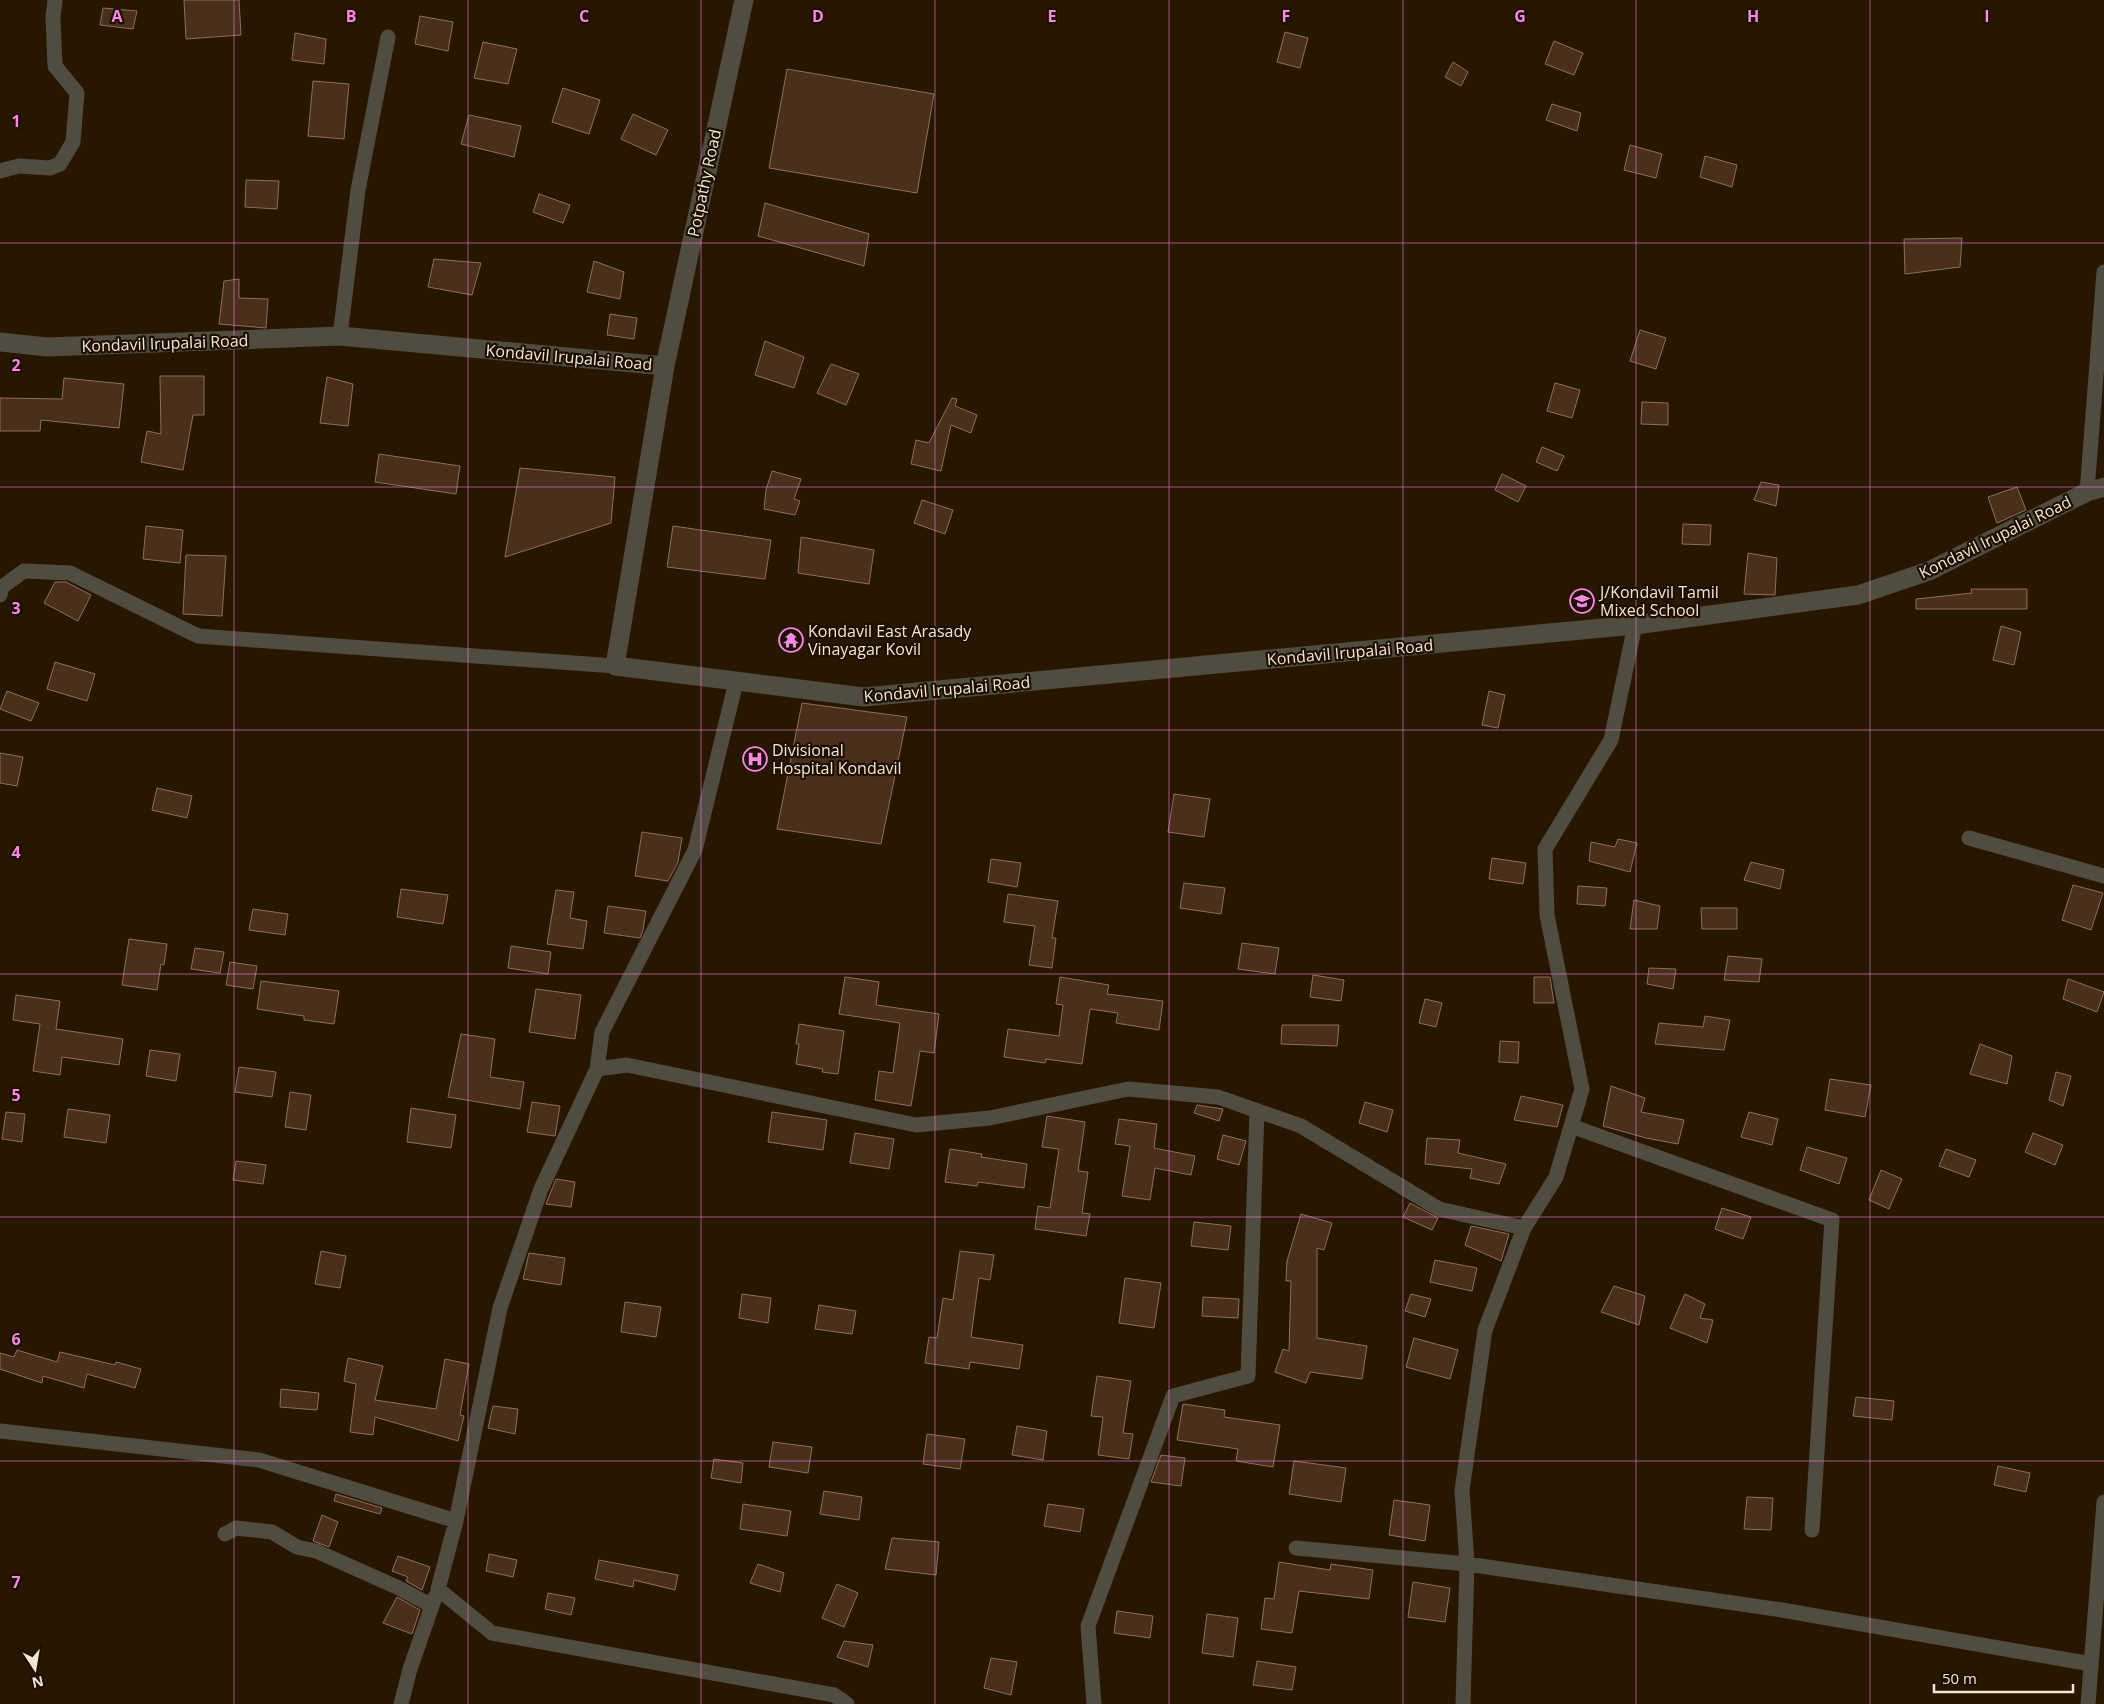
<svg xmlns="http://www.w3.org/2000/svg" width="2104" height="1704" viewBox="0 0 2104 1704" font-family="'Open Sans',sans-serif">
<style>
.building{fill:#492f1c;stroke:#8e6f5b}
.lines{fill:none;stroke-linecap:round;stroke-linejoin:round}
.minor{stroke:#504c3f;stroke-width:15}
.tertiary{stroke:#504c3f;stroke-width:19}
.grid{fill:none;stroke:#fb87e6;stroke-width:1;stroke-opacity:0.55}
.labels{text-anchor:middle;stroke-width:4.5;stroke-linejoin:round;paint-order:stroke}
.street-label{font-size:16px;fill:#f2e6d6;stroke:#1c0f00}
.poi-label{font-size:16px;fill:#f2e6d6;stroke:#1c0f00;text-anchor:start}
.grid-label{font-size:16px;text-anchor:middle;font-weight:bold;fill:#fb87e6;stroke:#1c0f00;stroke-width:4.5;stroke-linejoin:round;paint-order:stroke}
</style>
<rect width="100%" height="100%" fill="#281700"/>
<path class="building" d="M184 0H239L241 35 186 39Z
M103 8 137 11 133 29 100 25Z
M420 16 453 22 448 51 415 44Z
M1285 32 1308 38 1300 68 1277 62Z
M295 33 326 39 324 64 292 60Z
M1554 41 1583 53 1574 75 1545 64Z
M483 42 517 49 508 84 474 78Z
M1453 62 1468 72 1461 86 1445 77Z
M787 69 934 94 917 193 769 168Z
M313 81 349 84 344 139 308 136Z
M563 88 600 100 589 134 552 122Z
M1552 104 1581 113 1577 131 1546 120Z
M633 114 668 130 656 155 621 139Z
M469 115 521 126 514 157 461 144Z
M1630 145 1662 154 1656 178 1624 170Z
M1705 156 1737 165 1732 187 1700 177Z
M246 180 279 181 277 209 245 207Z
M539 194 570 205 563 223 533 212Z
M765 203 869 234 864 266 758 236Z
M1962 238 1960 267 1905 274 1904 239Z
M434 259 481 263 472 295 428 287Z
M594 261 624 272 620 299 587 292Z
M239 279V298L268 299 266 328 219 324 224 281Z
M610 314 637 318 634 339 607 335Z
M1640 330 1666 338 1656 369 1630 361Z
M765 341 804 357 794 388 755 375Z
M831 364 859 374 846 405 817 393Z
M160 376H204V415H193L183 470 141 462 147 431 161 434Z
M327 377 353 384 348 426 320 423Z
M64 378 124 384 119 428 41 420 40 431H0V398L62 399Z
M1555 383 1580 390 1572 418 1547 411Z
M952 398 957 399 955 406 977 415 971 433 951 425 941 471 911 464 916 440 929 443Z
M1642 402 1668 403V425L1641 424Z
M1542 447 1564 456 1557 471 1536 462Z
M379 454 460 466 456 494 375 482Z
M520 468 615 477 611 523 505 557Z
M772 471 801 479 794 499 800 501 795 515 764 509 766 490Z
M1502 474 1526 486 1518 502 1495 490Z
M1761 482 1779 485 1776 506 1754 500Z
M2017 487 2026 510 1997 523 1988 497Z
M922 500 953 510 945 534 914 523Z
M1683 524 1711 525 1710 545 1682 544Z
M146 526 183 530 180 563 143 559Z
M673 526 771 540 765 579 667 567Z
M801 537 874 550 869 584 798 573Z
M1748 553 1777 558 1775 595 1744 594Z
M186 555 226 556 222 616 183 614Z
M55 582H66L91 595 78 621 44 603Z
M1971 589H2027V609H1916V599L1972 593Z
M2001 626 2021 632 2014 665 1993 660Z
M55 662 95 674 87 701 47 689Z
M7 691 39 703 31 721 0 709Z
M1489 691 1505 695 1498 728 1482 725Z
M802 703 907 717 881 844 777 829Z
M0 753 23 757 17 786 0 783Z
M157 788 192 796 187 818 152 810Z
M1174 794 1210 799 1204 837 1168 832Z
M642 832 682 838 678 862 668 881 635 876Z
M1618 839 1637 843 1630 872 1589 861 1591 842 1615 847Z
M1492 858 1526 863 1523 884 1489 879Z
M991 859 1021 863 1017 887 988 882Z
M1751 862 1784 870 1780 889 1744 880Z
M1184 883 1225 888 1221 914 1180 908Z
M2073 885 2103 893 2091 930 2062 920Z
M1578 886 1607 888 1605 906 1577 904Z
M401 889 448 895 443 924 397 917Z
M556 890 574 892 570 918 587 921 583 949 547 944Z
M1008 894 1058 901 1052 938H1056L1052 968 1029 965 1035 926 1004 922Z
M1634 900 1660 906 1657 929H1630Z
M608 906 646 911 643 930 640 938 604 933Z
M1701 908H1737V929H1702Z
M253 909 288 914 285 935 249 930Z
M129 939 167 944 164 965 161 964 157 990 122 985Z
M1242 943 1279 948 1275 974 1238 969Z
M511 946 551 952 548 974 508 968Z
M195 948 224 952 220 973 191 969Z
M1728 956 1762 959 1759 982 1724 980Z
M230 962 257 966 253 989 226 985Z
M1649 968 1676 969 1673 989 1647 984Z
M1313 975 1344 980 1341 1001 1310 997Z
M845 977 879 982 876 1005 939 1014 934 1053 920 1051 911 1106 875 1100 879 1071 893 1073 900 1023 839 1014Z
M1060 977 1109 985 1107 994 1163 1001 1159 1030 1116 1023 1118 1013 1090 1009 1082 1064 1046 1059 1045 1063 1004 1057 1008 1029 1059 1036 1063 1005 1056 1004Z
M1534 977H1550L1554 1003H1534Z
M2068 979 2104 992 2097 1012 2063 999Z
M261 981 339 991 334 1024 304 1020V1016L257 1009Z
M536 989 581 995 575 1039 529 1032Z
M16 995 60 1001 56 1029 123 1039 119 1065 62 1057 60 1075 33 1071 40 1024 13 1020Z
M1425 999 1442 1003 1436 1027 1419 1023Z
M1705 1016 1730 1020 1724 1050 1655 1044 1659 1023 1703 1027Z
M799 1024 844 1031 838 1074 822 1072 823 1069 796 1064 799 1044H796Z
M1282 1025H1339L1337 1046 1281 1044Z
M461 1034 495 1039 490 1077 524 1082 520 1109 448 1097Z
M1500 1041 1519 1042 1518 1063 1499 1062Z
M1980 1044 2012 1056 2007 1084 1970 1074Z
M150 1050 180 1054 176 1081 146 1076Z
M239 1067 276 1072 272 1097 235 1092Z
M2056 1072 2071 1076 2063 1106 2049 1100Z
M1830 1079 1871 1085 1865 1117 1825 1110Z
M1611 1086 1645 1098 1641 1112 1684 1120 1678 1144 1646 1138 1603 1126Z
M290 1092 311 1095 306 1130 285 1127Z
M1521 1096 1563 1105 1557 1127 1514 1120Z
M532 1102 560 1106 555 1136 527 1132Z
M1365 1102 1393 1110 1387 1132 1359 1123Z
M1197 1105 1223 1109 1219 1121 1194 1113Z
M411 1108 456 1115 451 1148 407 1142Z
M68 1109 110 1115 106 1143 64 1137Z
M6 1112 25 1114 22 1142 2 1139Z
M772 1112 827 1120 823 1150 768 1142Z
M1749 1112 1778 1119 1772 1145 1741 1137Z
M1047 1116 1085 1122 1078 1171 1088 1172 1082 1213 1090 1214 1086 1236 1035 1229 1038 1206 1050 1208 1059 1149 1042 1147Z
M1119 1119 1157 1124 1154 1148 1195 1156 1191 1175 1155 1168 1150 1200 1122 1196 1130 1146 1115 1144Z
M855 1133 894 1139 889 1169 850 1163Z
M2033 1133 2063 1145 2055 1165 2025 1152Z
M1223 1135 1246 1141 1239 1165 1217 1159Z
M1427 1138 1460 1140 1458 1153 1506 1164 1499 1184 1470 1178 1472 1169 1425 1164Z
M1807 1147 1847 1158 1839 1184 1800 1170Z
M950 1149 982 1154 981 1157 1027 1164 1024 1188 978 1182 977 1186 945 1182Z
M1946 1149 1976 1160 1969 1177 1939 1166Z
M236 1161 266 1165 263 1184 233 1180Z
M1881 1170 1902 1179 1889 1209 1869 1200Z
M556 1179 575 1182 571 1207 546 1204Z
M1410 1203 1438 1218 1432 1230 1403 1217Z
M1722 1208 1751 1217 1743 1239 1715 1229Z
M1301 1214 1332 1223 1324 1250 1317 1248V1338L1367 1346 1362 1379 1310 1372 1306 1383 1275 1372 1283 1349 1289 1351 1291 1281H1286L1287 1261Z
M1194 1222 1231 1226 1228 1250 1191 1246Z
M1471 1226 1509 1234 1501 1261 1465 1245Z
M321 1251 346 1256 340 1288 315 1284Z
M960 1251 994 1255 990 1280 979 1278 971 1337 1023 1345 1019 1369 970 1362 969 1369 925 1363 929 1337 937 1338 943 1298 953 1300Z
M529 1253 565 1258 561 1285 523 1279Z
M1435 1260 1477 1268 1472 1291 1430 1282Z
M1125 1278 1161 1283 1154 1328 1119 1323Z
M1614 1286 1645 1296 1639 1325 1601 1312Z
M742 1294 771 1298 768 1323 739 1318Z
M1411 1294 1431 1299 1425 1317 1405 1311Z
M1685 1294 1705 1304 1700 1318 1713 1320 1707 1343 1670 1328Z
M1203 1297 1239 1299 1238 1318 1202 1316Z
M625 1302 661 1307 656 1337 621 1332Z
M819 1305 856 1311 852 1334 815 1329Z
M1414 1338 1458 1350 1450 1379 1406 1367Z
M17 1350 57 1362 60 1352 115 1365 116 1362 141 1369 135 1388 87 1374 84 1388 43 1376 42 1383 0 1369V1353L14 1357Z
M348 1358 383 1366 375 1400 436 1409 445 1359 469 1364 460 1415 464 1416 458 1441 375 1417 373 1435 350 1432 356 1384 344 1381Z
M1097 1376 1131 1381 1123 1433 1133 1434 1129 1459 1098 1455 1103 1417 1091 1416Z
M281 1389 319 1393 317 1410 280 1407Z
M1856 1397 1894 1401 1892 1420 1853 1416Z
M1183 1404 1225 1410 1224 1417 1280 1425 1273 1467 1236 1461 1238 1449 1177 1440Z
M493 1406 518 1409 515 1434 488 1428Z
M1017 1426 1047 1431 1043 1460 1012 1455Z
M927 1434 965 1439 960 1469 923 1464Z
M773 1442 812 1447 808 1473 769 1467Z
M1161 1455 1185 1458 1181 1486 1151 1482Z
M714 1459 743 1463 741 1483 711 1478Z
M1294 1461 1346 1468 1341 1502 1289 1494Z
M1998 1466 2030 1473 2026 1492 1994 1485Z
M824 1491 862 1497 859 1520 820 1514Z
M336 1494 382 1508 380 1514 334 1501Z
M1747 1497 1773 1498 1771 1530 1744 1529Z
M1394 1500 1430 1505 1425 1541 1389 1535Z
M743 1504 791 1511 787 1536 740 1529Z
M1048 1504 1084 1509 1080 1532 1044 1526Z
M322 1515 338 1522 329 1547 313 1541Z
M892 1538 939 1542 936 1575 885 1569Z
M489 1554 517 1560 513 1577 486 1571Z
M398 1556 430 1567 422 1590 406 1581 408 1577 392 1571Z
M599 1560 678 1575 675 1590 634 1580 633 1587 595 1579Z
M1279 1562 1330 1570 1331 1564 1373 1570 1369 1599 1299 1591 1292 1633 1261 1629 1265 1598 1274 1599Z
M758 1564 784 1573 780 1592 750 1583Z
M1413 1582 1450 1588 1445 1622 1408 1617Z
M837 1584 858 1593 844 1627 822 1618Z
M548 1593 575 1598 571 1615 545 1609Z
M397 1597 420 1610 412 1634 383 1623Z
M1117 1611 1153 1616 1150 1638 1114 1633Z
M1207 1614 1238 1618 1233 1657 1202 1653Z
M844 1641 873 1645 868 1667 837 1657Z
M991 1658 1017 1662 1011 1695 984 1688Z
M1257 1661 1296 1667 1292 1690 1253 1685Z"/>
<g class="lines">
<path class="minor" d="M0 171 19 166 50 168 60 164 73 142 77 93 55 66 53 17 55 0
M340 336 358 190 388 37
M2087 492 2104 272
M0 595 2 587 24 571 70 573 198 636 615 666
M736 682 695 850 602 1032 597 1069 541 1189 500 1308 456 1521 438 1589 492 1633 834 1695 847 1704
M1969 838 2104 876
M597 1069 627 1065 916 1125 990 1118 1128 1089 1218 1097 1301 1126 1439 1209 1524 1228
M1571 1126 1832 1220 1812 1530
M0 1431 259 1460 456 1521
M225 1534 236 1528 272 1532 297 1547 316 1551 399 1588 432 1606
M1296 1548 1467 1564 1782 1610 2091 1664
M401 1704 410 1669 435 1597
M1094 1704 1088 1626 1173 1396 1248 1376 1257 1111
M1463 1704 1467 1564 1462 1490 1485 1330 1524 1228 1556 1177 1582 1089 1547 915 1545 849 1611 740 1635 625
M2088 1704 2104 1502"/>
<path class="tertiary" d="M0 342 47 347 340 336 665 366 615 666 864 697 1635 625 1858 595 1929 571 2087 492 2104 487
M665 366 744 0"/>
</g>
<path class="grid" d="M234 0V1704M468 0V1704M701 0V1704M935 0V1704M1169 0V1704M1403 0V1704M1636 0V1704M1870 0V1704M0 243H2104M0 487H2104M0 730H2104M0 974H2104M0 1217H2104M0 1461H2104"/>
<defs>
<g id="school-ring" transform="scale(1.25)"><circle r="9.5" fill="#1c0f00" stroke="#fb87e6" stroke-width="1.5"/><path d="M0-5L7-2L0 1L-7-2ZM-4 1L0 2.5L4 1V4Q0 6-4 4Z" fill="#fb87e6"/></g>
<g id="temple-ring" transform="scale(1.25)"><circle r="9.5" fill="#1c0f00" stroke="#fb87e6" stroke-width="1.5"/><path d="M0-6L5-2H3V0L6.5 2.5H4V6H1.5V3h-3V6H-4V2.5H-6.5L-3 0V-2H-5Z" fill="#fb87e6"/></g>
<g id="hospital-ring" transform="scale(1.25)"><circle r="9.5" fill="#1c0f00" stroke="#fb87e6" stroke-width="1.5"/><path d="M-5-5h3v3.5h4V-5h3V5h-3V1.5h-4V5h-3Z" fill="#fb87e6"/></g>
</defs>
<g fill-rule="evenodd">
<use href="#school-ring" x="1582" y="601"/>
<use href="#temple-ring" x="791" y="640"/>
<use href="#hospital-ring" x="755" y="759"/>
</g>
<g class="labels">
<g class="street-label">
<text transform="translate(704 183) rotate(-78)" y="6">Potpathy Road</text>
<text transform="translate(165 343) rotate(-2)" y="6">Kondavil Irupalai Road</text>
<text transform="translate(569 357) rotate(5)" y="6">Kondavil Irupalai Road</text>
<text transform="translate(1995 537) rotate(-26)" y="6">Kondavil Irupalai Road</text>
<text transform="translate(1350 652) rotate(-5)" y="6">Kondavil Irupalai Road</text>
<text transform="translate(947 689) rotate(-5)" y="6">Kondavil Irupalai Road</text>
</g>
<g class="poi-label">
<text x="1600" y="598">J/Kondavil Tamil<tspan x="1600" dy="18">Mixed School</tspan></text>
<text x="808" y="637">Kondavil East Arasady<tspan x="808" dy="18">Vinayagar Kovil</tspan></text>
<text x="772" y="756">Divisional<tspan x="772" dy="18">Hospital Kondavil</tspan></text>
</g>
</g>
<g class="grid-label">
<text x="117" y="22">A</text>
<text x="351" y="22">B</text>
<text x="584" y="22">C</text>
<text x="818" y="22">D</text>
<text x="1052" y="22">E</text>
<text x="1286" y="22">F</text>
<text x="1520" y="22">G</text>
<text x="1753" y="22">H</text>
<text x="1987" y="22">I</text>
<text x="16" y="127">1</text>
<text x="16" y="371">2</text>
<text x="16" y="614">3</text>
<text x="16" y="858">4</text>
<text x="16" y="1101">5</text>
<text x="16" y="1345">6</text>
<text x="16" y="1588">7</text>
</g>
<g transform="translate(35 1669) rotate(168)" stroke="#1c0f00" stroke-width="4" paint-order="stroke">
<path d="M0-4L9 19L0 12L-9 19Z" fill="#f2e6d6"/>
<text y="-8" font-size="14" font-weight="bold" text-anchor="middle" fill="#f2e6d6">N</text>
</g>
<path d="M1934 1684v8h139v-8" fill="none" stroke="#f2e6d6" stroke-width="2.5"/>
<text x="1942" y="1684" font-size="15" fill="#f2e6d6" stroke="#1c0f00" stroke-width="4" paint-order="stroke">50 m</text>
</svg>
